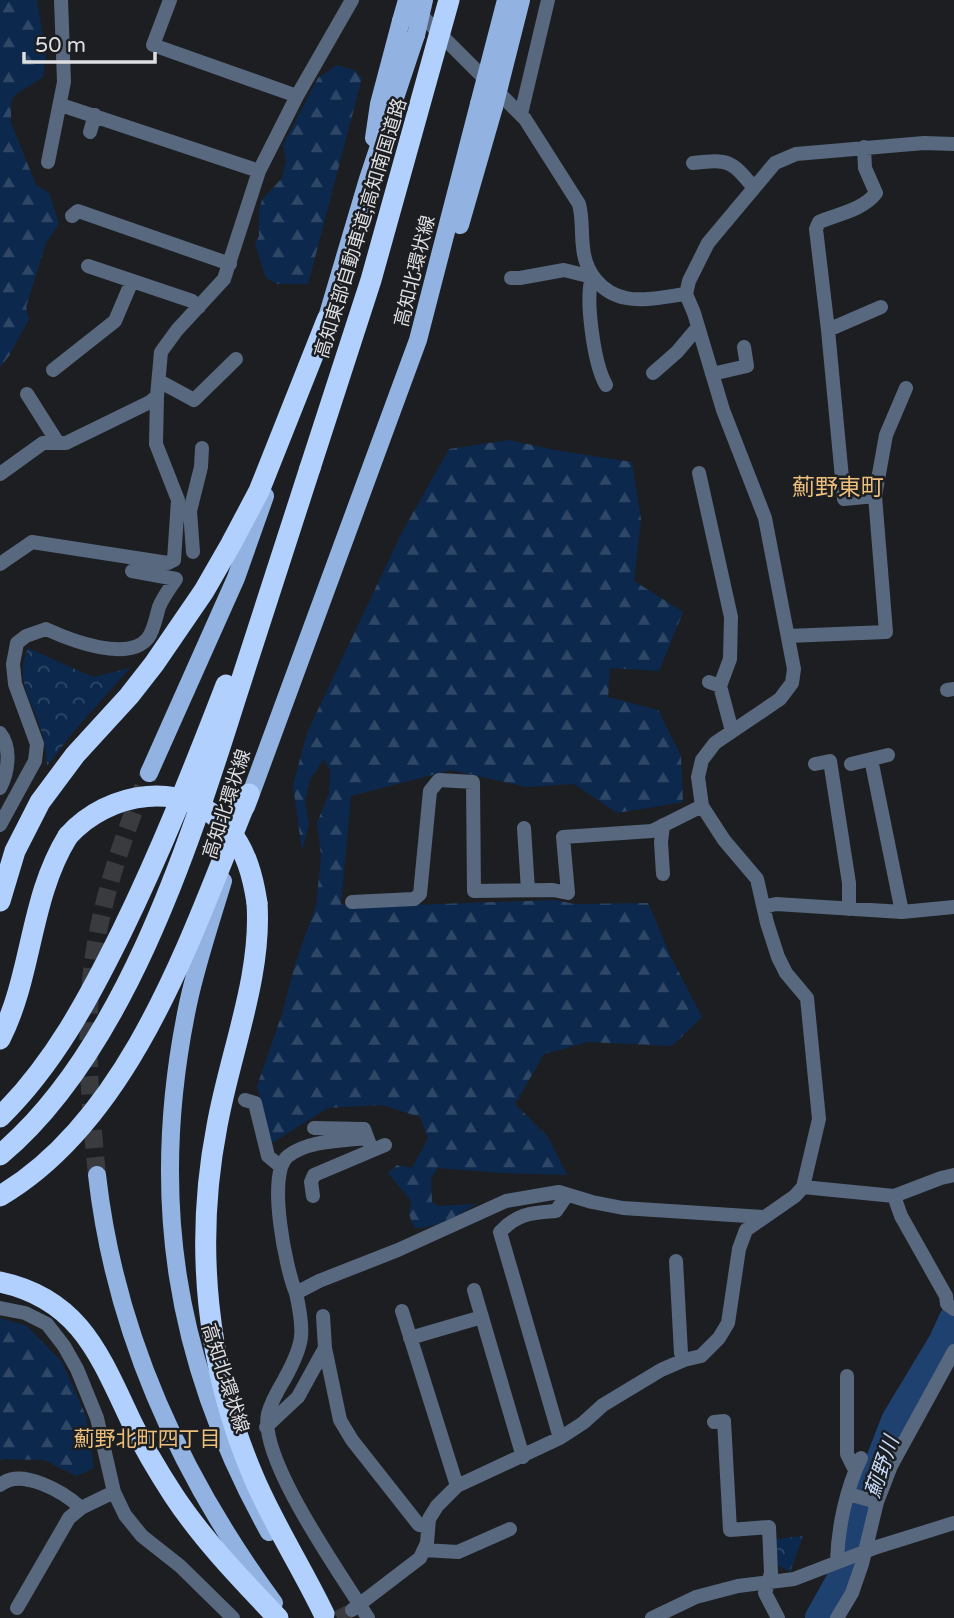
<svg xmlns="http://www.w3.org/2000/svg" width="954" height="1618" viewBox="0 0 954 1618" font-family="'Varela Round','Noto Sans JP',sans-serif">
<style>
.forest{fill:url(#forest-firs)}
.park{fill:url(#park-crowns)}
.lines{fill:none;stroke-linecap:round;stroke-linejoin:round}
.river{stroke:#1f4170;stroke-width:32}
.minor-tunnel{stroke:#393b3f;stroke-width:14;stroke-dasharray:14 7;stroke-linecap:butt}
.primary-tunnel{stroke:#393b3f;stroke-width:18;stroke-dasharray:18 9;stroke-linecap:butt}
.minor{stroke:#58687e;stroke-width:14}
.primary{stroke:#92b3e2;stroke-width:18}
.motorway{stroke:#b1d0fe;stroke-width:21}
.primary-bridge{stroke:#92b3e2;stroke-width:18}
.motorway-bridge{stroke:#b1d0fe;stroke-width:21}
.labels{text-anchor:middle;stroke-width:5;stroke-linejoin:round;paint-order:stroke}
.street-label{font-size:19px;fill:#dedfe2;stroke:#1c1e22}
.neighbourhood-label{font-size:21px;fill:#ecbf7b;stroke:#1c1e22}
.water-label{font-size:21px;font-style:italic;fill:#c5dbf9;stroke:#1c1e22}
.quarter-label{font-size:23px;fill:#ecbf7b;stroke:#1c1e22}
</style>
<defs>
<pattern id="forest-firs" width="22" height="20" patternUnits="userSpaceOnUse" patternTransform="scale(1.75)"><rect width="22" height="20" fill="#0c284d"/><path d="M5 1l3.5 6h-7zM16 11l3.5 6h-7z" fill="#2f4766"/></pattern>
<pattern id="park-crowns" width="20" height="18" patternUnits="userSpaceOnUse" patternTransform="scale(1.75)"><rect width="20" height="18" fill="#0c284d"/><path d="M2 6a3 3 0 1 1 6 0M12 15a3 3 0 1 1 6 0" fill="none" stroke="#2f4766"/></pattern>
</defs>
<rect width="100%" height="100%" fill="#1c1e22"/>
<path class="forest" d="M0 0H37L46 55 43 77 15 95 11 102V123L36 185 49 193 59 224 46 243 26 307 29 319 9 356 0 367Z
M337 65 354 70 362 78 308 284H277L266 278 255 244 259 236V210L262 200 282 178 286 161 283 145 318 78Z
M509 440 555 450 632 462 641 519 634 581 683 612 659 671 610 668 608 697 658 710 681 756 683 802 617 813 574 784 527 787 451 770 351 796 341 904 356 907 555 900 574 904 648 903 671 957 702 1017 672 1046 588 1042 544 1054 515 1104 548 1137 567 1175 501 1173 438 1168 431 1178 432 1202 438 1206 477 1204C458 1215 436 1229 414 1228L409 1214 411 1201 388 1173 397 1165 412 1168 428 1138 420 1117 382 1105 328 1108 272 1143 257 1086 282 1014 296 961 316 906 321 855 317 823 329 793 330 771 324 759 310 780 305 801 309 824 302 851 293 785 307 733 401 534 449 449Z
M0 1318 27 1326 62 1362 86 1416 94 1468 76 1476 44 1460 3 1459 0 1461Z"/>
<path class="park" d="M28 648 93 677 130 668 74 731 47 766C46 752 45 740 40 727 31 698 14 680 28 648Z
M803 1536 790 1572 778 1565 775 1539Z"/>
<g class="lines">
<path class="river" d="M821 1618 844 1577 872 1486 897 1421 944 1343 954 1321"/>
<path class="minor-tunnel" d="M337 1618 352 1610"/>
<path class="primary-tunnel" d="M97 1175C90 1104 84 1033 93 962 102 896 124 834 149 773"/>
<path class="minor" d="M170 0 153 45 297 96
M414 8 525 119 579 204C583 219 581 232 583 247 585 272 601 293 626 298 644 302 668 296 686 294
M61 105 259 171
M521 114 548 0
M90 132 95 115
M48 162 64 82 61 0
M693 163C729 159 731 160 754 188
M72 216 78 211 230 264
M88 266 192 301 199 307
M511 278H520L564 270 592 277C585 300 594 364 606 385
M828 330 881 307
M53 370 115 321 132 281
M653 373 677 352 698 327
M712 374 747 366 744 347
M159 381 194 400 236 359
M27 394 58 443
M699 473 731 617 730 659 720 686
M0 474 43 443H66L150 402 157 396 161 352 177 330 224 279 259 171 297 96 352 0
M875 496 886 435 906 388
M183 510 190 511 193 552
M190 511 201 467 202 448
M0 564 32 542 168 563 174 560 178 500 156 444 157 396
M788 636 886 632 875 496 844 499 828 330 816 229 819 222C838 214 863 210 876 193L865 168 864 147
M709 682 720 686 732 731
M947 690 954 689
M0 733C12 748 8 773 0 788
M871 759 902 912
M815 764 830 761 849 883V909
M851 764 888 755
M0 825 35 761 37 744 15 684 13 664 17 643 26 636 46 629C70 640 128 663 148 638 154 630 156 617 159 607 163 597 170 588 176 579L132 571
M663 825 661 842 663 874
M524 828 528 890
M352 902 414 899 420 894 430 791 439 780 473 782 474 891 553 890 568 893 563 837 652 831 702 806
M764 907 776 904 902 912 954 907
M245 1100 255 1103 268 1156 281 1167
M314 1128 364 1129 370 1145
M803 1187 894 1196 941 1178 954 1175
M313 1196 311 1182 314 1175 385 1145
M894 1196 901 1216 946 1296 947 1304 954 1309
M676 1261 681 1353 684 1360
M474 1290 523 1457
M296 1293C286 1270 266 1173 288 1156 309 1140 342 1141 367 1138
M0 1308 25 1313 47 1324 64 1346 77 1369 97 1418 114 1492 125 1515 142 1536 180 1566 233 1618
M402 1311 457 1486
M323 1316 325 1348 340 1420 352 1440 419 1525 428 1527
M410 1338 482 1317
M847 1376V1454L855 1470
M714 1422 724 1421 730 1530 769 1527 771 1573 765 1593 778 1618
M266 1427 298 1397 325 1348
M560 1438 500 1232C518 1213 531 1213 556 1211L567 1195
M0 1485C21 1467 64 1492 81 1508
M848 1494 877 1502
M424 1550 458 1552 510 1529
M837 1561C838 1528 846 1489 861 1458
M17 1608 69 1518 81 1508 114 1492
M352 1610 420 1558 427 1543 429 1519 437 1506 457 1486 560 1438 583 1423 603 1405 661 1370 684 1360 701 1356 719 1338 728 1323 739 1249 746 1230 795 1196 803 1187 819 1119 807 998 786 973 778 957 767 923 757 879 724 840 702 806 698 777 702 760 715 743 780 699 792 683 794 669 765 518 723 410 694 313 686 294 689 281 708 243 775 163 796 154 924 143 954 144
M368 1618C343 1577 258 1459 268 1414 271 1402 278 1390 284 1380 304 1344 305 1333 296 1293L319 1281 398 1250 506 1201 559 1192 592 1202 623 1208 763 1217
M652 1618 696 1597 738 1586 794 1579 877 1547 954 1523
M837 1618 852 1593 862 1564 877 1502 891 1466 954 1351"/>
<path class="primary" d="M374 138 379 104 401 21
M460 225 494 107
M323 331 368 179 416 35
M149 773 236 578 265 496
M246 807 418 340 479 104
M223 881C211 921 197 962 188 1004 148 1195 174 1362 269 1532
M97 1175C115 1334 180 1475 274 1603"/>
<path class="motorway" d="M0 901 15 851 40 802 75 755 129 696 154 664 204 591 231 544 259 491 327 320
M257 903C262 977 230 1053 217 1126 194 1244 206 1367 254 1478 274 1525 302 1568 324 1614
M0 1039C33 974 29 899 68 836
M0 1117C54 1064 89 998 122 931 161 851 194 768 226 685
M0 1155C122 1053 188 849 235 700 260 623 285 546 310 468
M0 1196C134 1117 193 930 249 794
M0 1282C80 1299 100 1356 132 1423 144 1448 159 1473 174 1496 204 1541 241 1579 278 1618"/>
<path class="primary-bridge" d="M401 21 407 0
M416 35 424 0
M479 104 506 0
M494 107 521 0"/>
<path class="motorway-bridge" d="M310 468 371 280 449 0
M68 836C108 791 186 778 228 829 246 850 253 876 257 903"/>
</g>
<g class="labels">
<g class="street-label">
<text transform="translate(360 228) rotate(-73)" y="7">高知東部自動車道;高知南国道路</text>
<text transform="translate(414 271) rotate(-76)" y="7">高知北環状線</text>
<text transform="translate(226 804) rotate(-72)" y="7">高知北環状線</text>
<text transform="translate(226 1378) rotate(72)" y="7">高知北環状線</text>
</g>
<g class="neighbourhood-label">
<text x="147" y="1446">薊野北町四丁目</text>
</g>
<g class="water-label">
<text transform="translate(882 1467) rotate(-71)" y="7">薊野川</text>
</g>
<g class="quarter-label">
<text x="838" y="495">薊野東町</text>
</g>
</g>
<path d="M24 52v10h131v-10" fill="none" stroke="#dedfe2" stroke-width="3.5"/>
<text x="35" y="52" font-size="21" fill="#dedfe2" stroke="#1c1e22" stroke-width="5" paint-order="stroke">50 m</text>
</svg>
